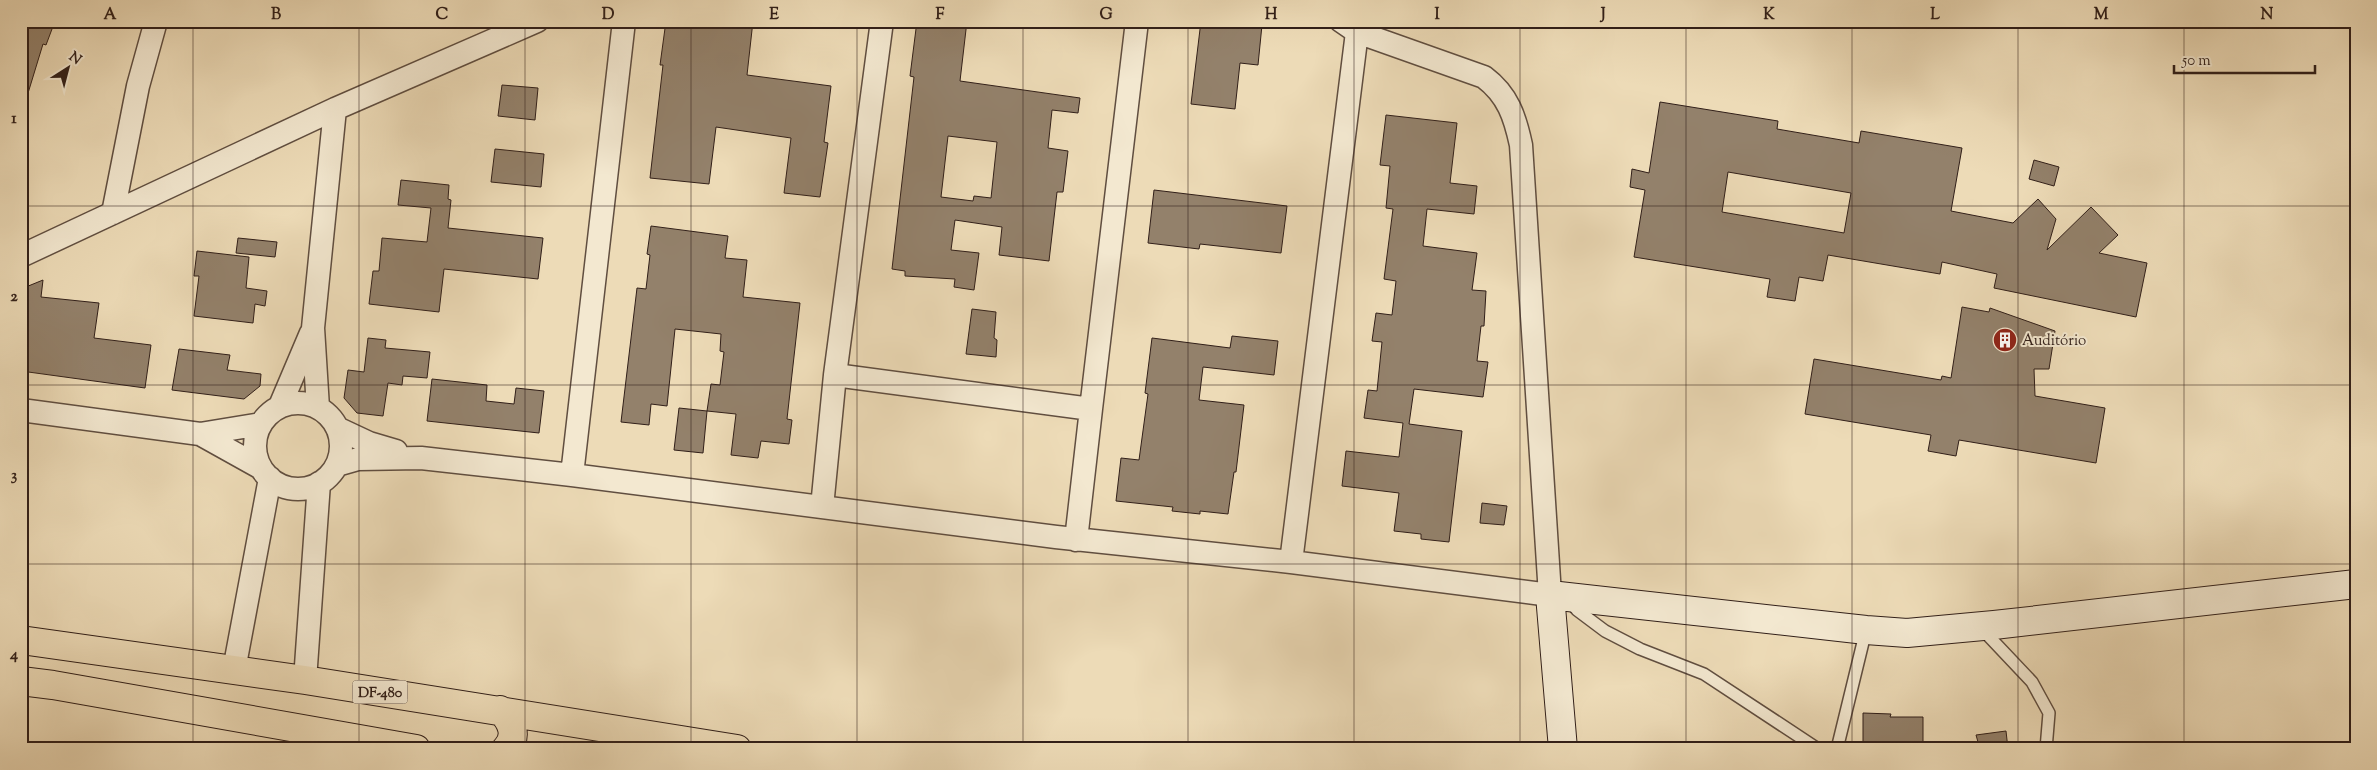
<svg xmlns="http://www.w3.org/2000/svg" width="2377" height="770" viewBox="0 0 2377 770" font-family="'Sorts Mill Goudy',serif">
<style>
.building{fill:#93816b;stroke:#311f19;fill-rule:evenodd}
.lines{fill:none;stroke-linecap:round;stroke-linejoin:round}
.lane-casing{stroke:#604e40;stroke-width:14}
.street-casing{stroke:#604e40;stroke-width:25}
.secondary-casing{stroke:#311f19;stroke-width:30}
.primary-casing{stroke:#311f19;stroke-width:30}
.lane{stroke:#f3e8d0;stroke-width:11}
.street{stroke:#f3e8d0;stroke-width:22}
.secondary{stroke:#f3e8d0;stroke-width:28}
.primary{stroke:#eddbb7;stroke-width:28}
.grid{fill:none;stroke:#311f19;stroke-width:1;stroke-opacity:0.55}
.labels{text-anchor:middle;stroke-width:4;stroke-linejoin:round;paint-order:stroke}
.shield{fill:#f3e8d0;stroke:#6b5b50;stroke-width:1}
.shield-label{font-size:14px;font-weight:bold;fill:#311f19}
.poi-label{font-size:15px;fill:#311f19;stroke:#f3e8d0;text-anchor:start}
.neatline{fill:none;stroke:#311f19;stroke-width:2}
.grid-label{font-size:16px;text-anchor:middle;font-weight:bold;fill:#311f19}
</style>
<rect width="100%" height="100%" fill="#eddbb7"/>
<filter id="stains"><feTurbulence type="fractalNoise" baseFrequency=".004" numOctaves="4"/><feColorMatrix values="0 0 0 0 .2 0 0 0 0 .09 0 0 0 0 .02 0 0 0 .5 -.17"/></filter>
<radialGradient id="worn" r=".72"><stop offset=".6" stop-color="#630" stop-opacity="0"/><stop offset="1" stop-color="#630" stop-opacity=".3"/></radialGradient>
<path class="building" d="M21 21H55L46 45 43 44 25 103 21 102Z
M666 21H753L747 75 831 86 824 142 828 143 820 197 784 193 791 138 716 127 709 184 650 178 663 65H660Z
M917 21H967L960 81 1080 98 1078 113 1052 110 1048 148 1068 151 1063 192H1057L1049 261 999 255 1002 227 955 220 951 250 979 253 974 290 954 287 955 279 905 276V271L892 269 914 77 910 76ZM948 136 997 142 991 198 974 196 973 201 941 197Z
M1201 21H1256L1262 25 1258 65 1240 63 1235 109 1191 104Z
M502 85 538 88 535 120 498 116Z
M1660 102 1778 121 1777 129 1859 143 1861 131 1962 148 1951 211 2013 223 2038 199 2056 219 2047 250 2091 207 2118 235 2099 253 2147 263 2136 317 1994 288 1997 274 1942 262 1940 274 1828 255 1823 281 1799 277 1795 301 1767 297 1770 279 1634 257 1645 190 1630 187 1632 169 1649 173ZM1728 172 1851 193 1844 233 1722 212Z
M1386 115 1457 123 1450 183 1477 186 1474 214 1427 209 1423 246 1477 253 1472 290 1486 291 1484 326H1481L1477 361 1488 362 1483 397 1414 389 1409 424 1462 431 1449 542 1421 539V534L1394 531 1399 493 1342 486 1346 451 1399 457 1403 423 1364 418 1368 390 1377 391 1382 342 1372 341 1376 313 1392 315 1396 281 1384 279 1393 209 1386 208 1390 166 1380 165Z
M495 149 544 154 541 187 491 182Z
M2034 160 2059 167 2054 186 2029 179Z
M401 180 449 185 448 199 451 200 448 228 543 238 538 279 444 269 439 312 369 304 373 271H379L382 238 427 242 431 208 398 205Z
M1154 190 1287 206 1281 253 1200 244 1199 249 1148 243Z
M651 226 728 236 725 258 747 260 743 297 800 303 787 419 792 420 789 444 761 441 758 458 731 455 736 414 707 411 711 384 720 385 724 352 720 351 721 334 675 329 667 406 651 404 649 425 621 422 637 288 646 289 650 255 647 254Z
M238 238 277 242 275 257 236 253Z
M197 251 249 257 246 288 267 291 265 306 255 304 253 323 194 316 199 276H194Z
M43 280 41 297 99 303 94 338 151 345 145 388 21 371V289Z
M1962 307 1989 312 1990 308 2055 331 2049 369H2034L2035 396 2105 408 2096 463 1959 440 1956 456 1928 451 1931 435 1805 414 1814 359 1941 380 1942 376 1951 378Z
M972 309 996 312 994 338 997 340 996 357 966 354Z
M1232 336 1278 341 1274 375 1203 367 1199 400 1244 405 1236 472H1234L1228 514 1200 511V514L1172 511 1173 507 1116 501 1121 458 1139 460 1148 394 1145 393 1152 338 1230 348Z
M368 338 386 340 385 348 430 352 427 378 403 376 402 385 388 383 383 416 357 413 344 398 348 370 364 372Z
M179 349 230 355 227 370 261 374 260 386 244 399 172 390Z
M432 379 487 385 486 401 514 404 516 388 544 391 539 433 427 421Z
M679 408 707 411 703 453 674 450Z
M1482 503 1507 506 1504 525 1480 523Z
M1863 713 1891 714 1890 717H1923V742L1863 743Z
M2006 731 2008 749H1980L1976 735Z"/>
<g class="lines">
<g class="lane-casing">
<path id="lane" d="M1571 603 1577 610 1605 631 1640 649 1704 674 1818 749
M1981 628 2032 682 2049 713 2046 749
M1837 749 1866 630"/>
</g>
<g class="street-casing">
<path id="street" d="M113 213 138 86 156 21
M21 256 335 109 537 21
M835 375 1091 409 1137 21
M255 446a43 43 0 1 1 86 0a43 43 0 1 1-86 0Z
M280 406 311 333
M318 408 313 328 335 109
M21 410 200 434 261 424
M337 428 369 443 396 451
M200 434 261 468
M337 465 358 459 421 458 572 475 1056 537 1291 562 1550 595 1521 145C1515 117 1508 95 1484 77L1357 32 1341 21
M572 475 624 21
M822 507 835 375 882 21
M1076 540 1091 409
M1291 562 1357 32
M234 670 270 478
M305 680 319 483"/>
</g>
<g class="secondary-casing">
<path id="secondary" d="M1563 749 1550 595 1866 630 1907 633 1994 625 2356 584"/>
</g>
<g class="primary-casing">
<path id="primary" d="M21 640 305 680 737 749
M21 681 53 685 416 749
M500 710C511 720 519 736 506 749"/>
</g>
<use href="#lane" class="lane"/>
<use href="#street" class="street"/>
<use href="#secondary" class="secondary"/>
<use href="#primary" class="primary"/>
</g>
<path class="grid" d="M193 21V749M359 21V749M525 21V749M691 21V749M857 21V749M1023 21V749M1188 21V749M1354 21V749M1520 21V749M1686 21V749M1852 21V749M2018 21V749M2184 21V749M21 206H2356M21 385H2356M21 564H2356"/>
<defs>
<g id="building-disc" transform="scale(1.25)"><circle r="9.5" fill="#8f2418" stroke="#f3e8d0"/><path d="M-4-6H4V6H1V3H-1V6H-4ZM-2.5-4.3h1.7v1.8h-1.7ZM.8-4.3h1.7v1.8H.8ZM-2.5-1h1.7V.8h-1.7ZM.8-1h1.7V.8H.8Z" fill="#fff"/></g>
</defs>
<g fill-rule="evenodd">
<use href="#building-disc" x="2005" y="340"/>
</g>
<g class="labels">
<rect class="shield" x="352.5" y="680.5" width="55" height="23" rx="4"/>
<g class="shield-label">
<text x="380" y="697">DF-480</text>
</g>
<g class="poi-label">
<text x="2022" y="345">Auditório</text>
</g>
</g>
<rect width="2377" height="770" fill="none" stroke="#eddbb7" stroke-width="55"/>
<g transform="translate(68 68) rotate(36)" stroke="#f3e8d0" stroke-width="4" paint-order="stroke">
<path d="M0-4L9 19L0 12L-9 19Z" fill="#311f19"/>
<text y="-8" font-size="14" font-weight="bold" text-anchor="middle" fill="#311f19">N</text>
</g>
<path d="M2174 65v8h141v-8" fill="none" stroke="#311f19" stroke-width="2.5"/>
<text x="2182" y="65" font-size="15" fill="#311f19" stroke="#f3e8d0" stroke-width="4" paint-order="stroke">50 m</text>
<rect x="28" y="28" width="2322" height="714" class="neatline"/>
<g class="grid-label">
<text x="110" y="19">A</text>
<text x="276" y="19">B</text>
<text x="442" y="19">C</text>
<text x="608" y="19">D</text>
<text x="774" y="19">E</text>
<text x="940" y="19">F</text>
<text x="1106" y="19">G</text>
<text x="1271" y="19">H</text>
<text x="1437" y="19">I</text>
<text x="1603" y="19">J</text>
<text x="1769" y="19">K</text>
<text x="1935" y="19">L</text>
<text x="2101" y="19">M</text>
<text x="2267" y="19">N</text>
<text x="14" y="123">1</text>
<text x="14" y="301">2</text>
<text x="14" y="480">3</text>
<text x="14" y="659">4</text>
</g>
<rect width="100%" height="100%" filter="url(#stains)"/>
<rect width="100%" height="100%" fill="url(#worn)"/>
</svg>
